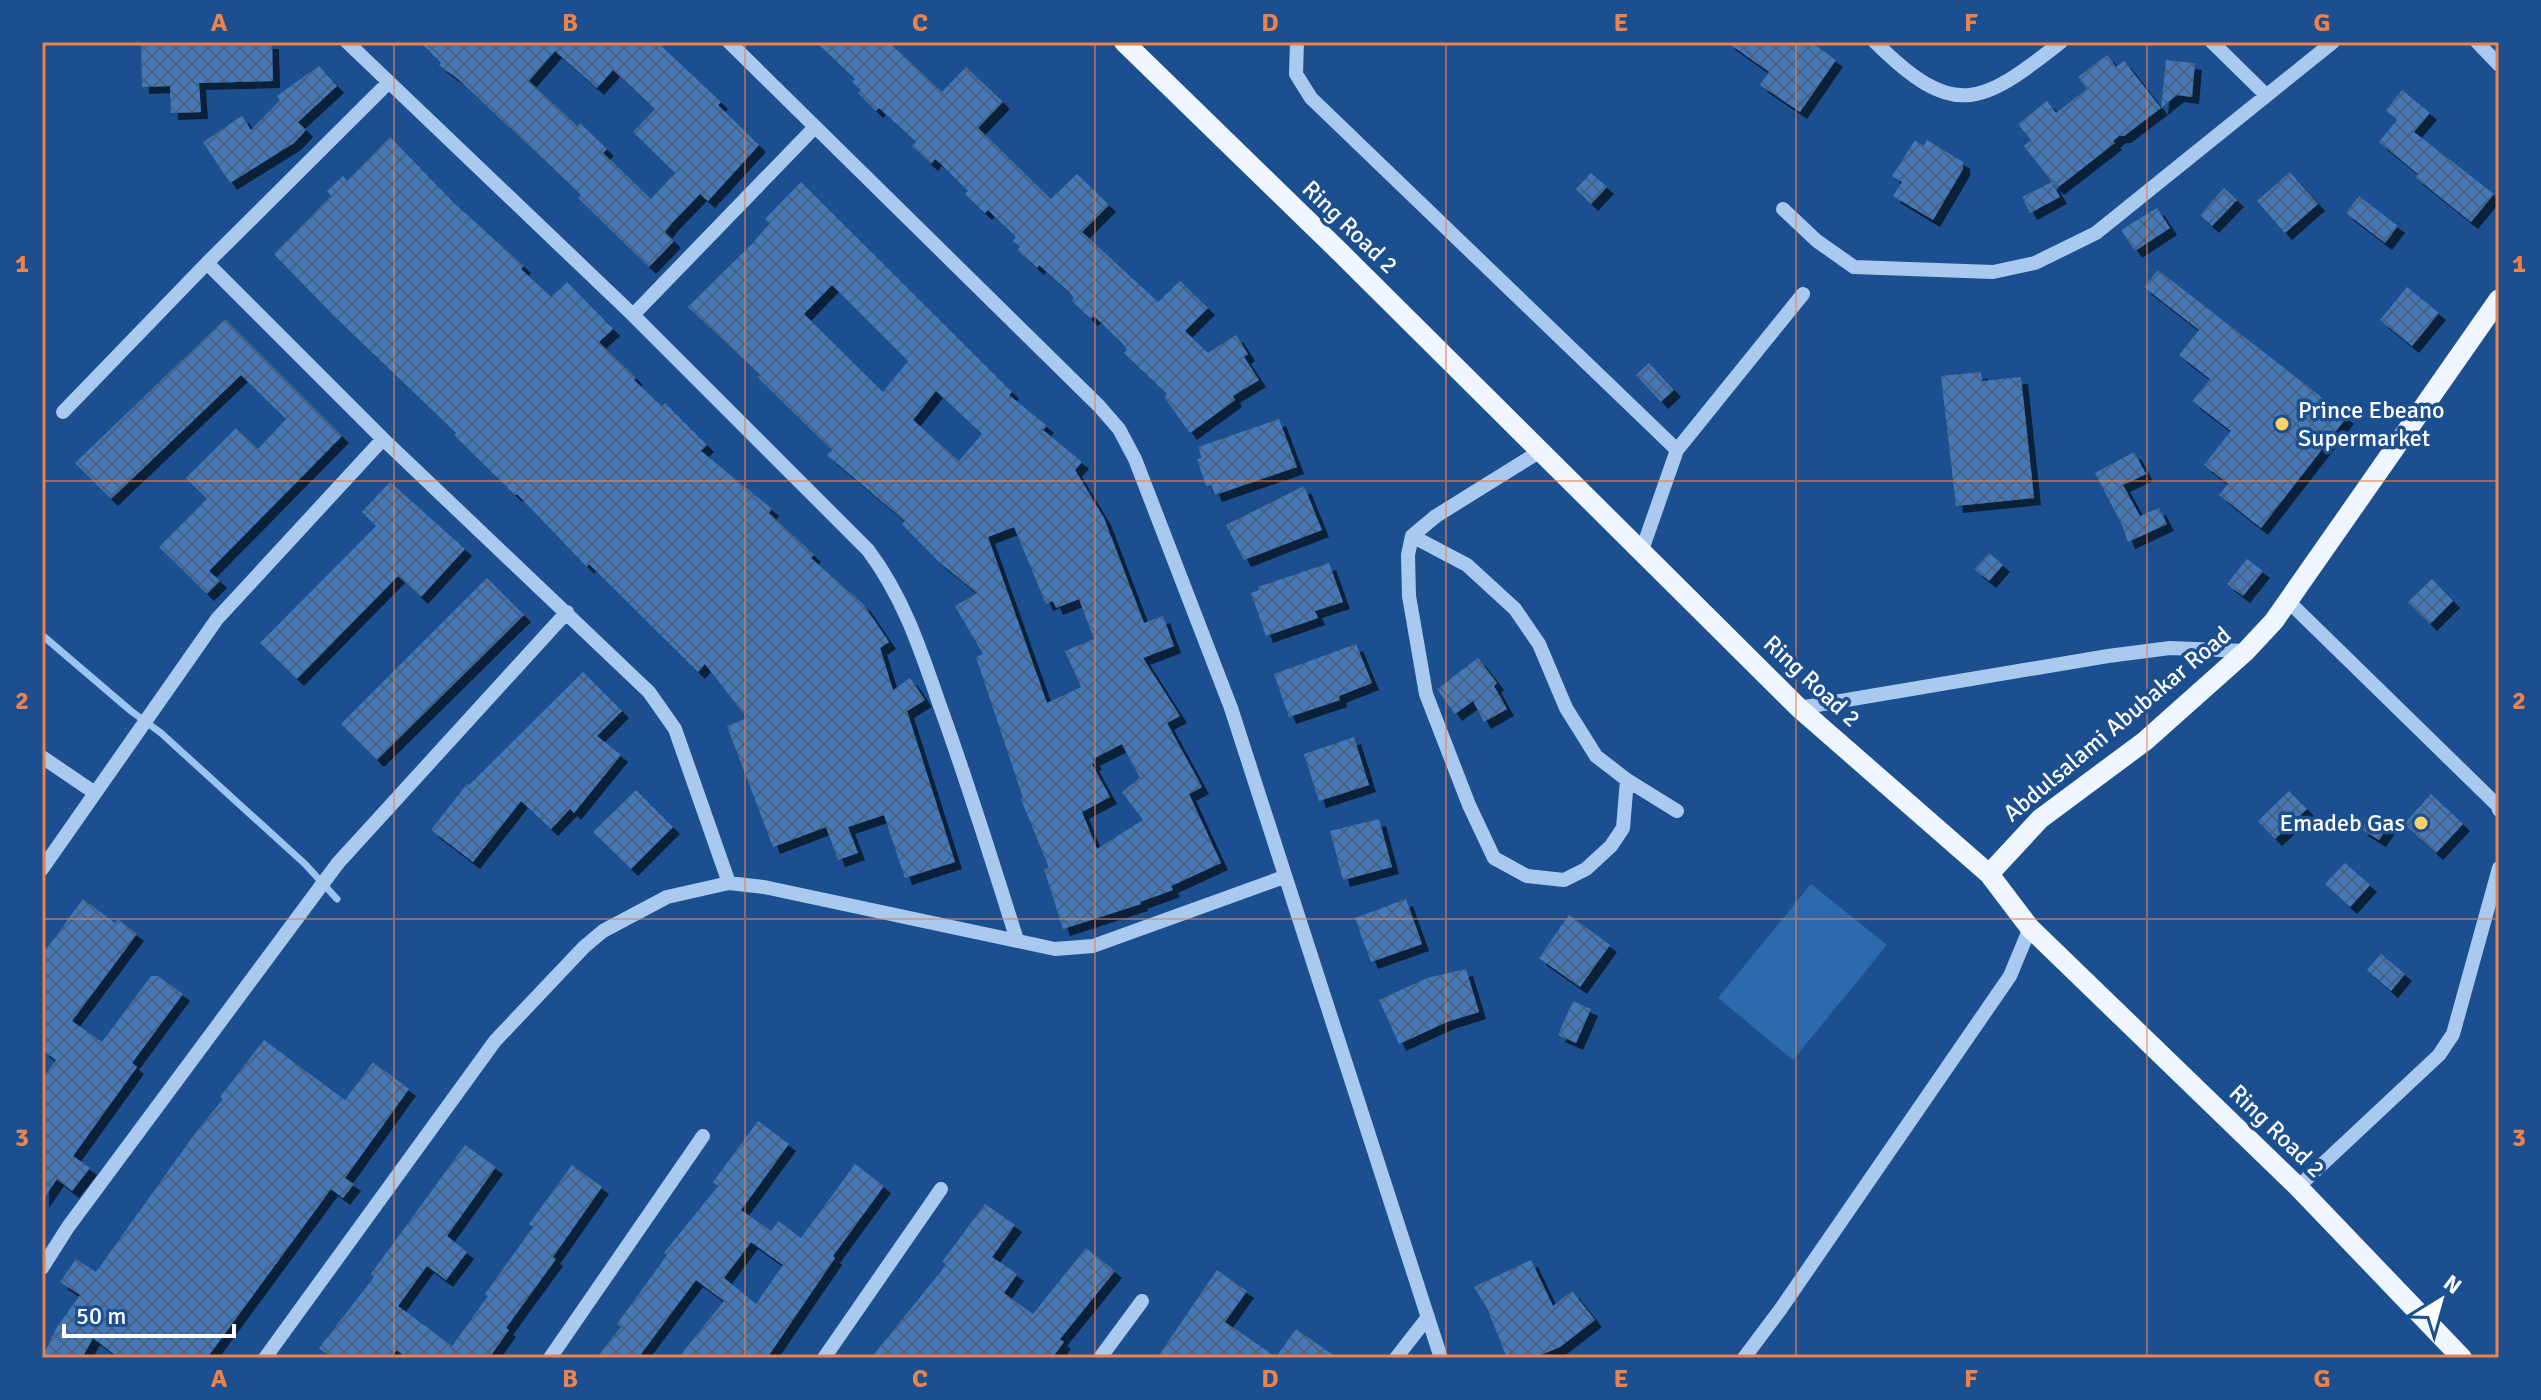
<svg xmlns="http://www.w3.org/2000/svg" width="2541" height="1400" viewBox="0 0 2541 1400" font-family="Signika,sans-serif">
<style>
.pitch{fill:#2e69ad}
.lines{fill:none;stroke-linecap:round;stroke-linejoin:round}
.stream{stroke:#9cc4f0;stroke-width:7}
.building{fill:url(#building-cross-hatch);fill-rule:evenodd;filter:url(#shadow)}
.minor{stroke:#a9c9ee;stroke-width:14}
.major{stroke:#f0f6ff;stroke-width:20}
.grid{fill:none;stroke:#ee8249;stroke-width:2;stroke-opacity:0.55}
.poi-dot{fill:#ffd166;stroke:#1b4f8f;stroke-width:3}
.labels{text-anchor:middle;stroke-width:7;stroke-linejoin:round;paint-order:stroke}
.street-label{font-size:24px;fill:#fff;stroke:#1b4f8f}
.poi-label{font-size:24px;fill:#fff;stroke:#1b4f8f;text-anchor:start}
.neatline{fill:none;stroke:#ee8249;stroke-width:3}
.grid-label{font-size:26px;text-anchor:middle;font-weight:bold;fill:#ee8249}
</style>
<defs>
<pattern id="building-cross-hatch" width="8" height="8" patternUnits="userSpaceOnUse" patternTransform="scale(2)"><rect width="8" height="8" fill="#4478b7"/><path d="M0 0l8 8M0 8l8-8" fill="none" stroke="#486282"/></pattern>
<filter id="shadow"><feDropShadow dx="7" dy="7" stdDeviation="0" flood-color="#0009"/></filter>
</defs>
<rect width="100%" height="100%" fill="#1b4f8f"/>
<path class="pitch" d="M1811 884 1887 945 1793 1060 1718 998Z"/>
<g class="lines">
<path class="stream" d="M42 635 131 711 161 733 305 864 337 899"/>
</g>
<path class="building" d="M141 42H272L273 81 199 83 201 112 171 113 170 86 142 87Z
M420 42H657L721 102 718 105 759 145 708 201 700 194 672 223 665 232 674 241 649 267 578 198 581 195 458 79 439 65 441 63ZM555 51 597 88 613 70 655 109 633 132 675 173 651 199 603 153 607 149 580 123 577 126 529 81Z
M816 42H889L942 92 966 67 1003 102 978 128 1051 199 1077 174 1109 205 1082 232 1158 302 1180 281 1208 308 1185 331 1208 353 1236 335 1248 354 1244 357 1259 380 1233 396 1235 400 1190 433 1164 397 1167 394 1124 353 1127 350 1122 343 1094 316 1091 319 1072 301 1074 298 1068 291 1039 265 1037 268 1017 250 1020 247 1013 241 1016 237 988 210 985 213 965 194 968 191 941 164 935 159 931 164 912 146 916 142 879 108 876 111 858 93 861 90 852 82 855 79Z
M1727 42H1811L1836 60 1800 112 1760 85 1769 72Z
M2107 55 2116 67 2124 61 2161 108 2124 136H2119L2113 141 2115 143 2057 188 2052 183 2060 197 2030 213 2022 197 2052 182 2024 146 2031 140 2018 124 2047 101 2056 113 2087 89 2078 77Z
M2166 60 2195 63 2192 97 2177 95 2161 108Z
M319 66 337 86 298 122 306 130 294 143 230 183 203 142 242 116 251 130 280 100 277 96Z
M2402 90 2430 113 2414 132 2494 194 2471 222 2415 177 2418 174 2379 142 2397 120 2386 110Z
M390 137 456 205 524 266 521 269 551 297 567 282 613 329 599 342 636 378 634 380 662 406 665 403 707 445 701 451 772 509 769 513 814 555 811 558 864 605 889 642 880 648 893 690 910 678 925 700 907 711 955 862 905 878 884 815 848 827 858 853 838 860 826 827 773 847 727 726 747 718 705 664 698 672 589 564 587 567 517 494 515 495 454 435 456 433 333 315 274 254 331 196 327 191 343 176 347 181Z
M1915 140 1924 146 1927 140 1963 162V169L1933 220 1893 196 1902 182 1892 176Z
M2290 172 2318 204 2285 233 2257 201Z
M1591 173 1607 187 1591 204 1576 189Z
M801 182 1012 392 1009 395 1047 426 1043 430 1082 462 1075 470 1104 518 1144 623 1163 616 1174 646 1143 658 1180 716 1167 723 1202 787 1189 794 1221 863 1171 886 1173 890 1140 902 1141 904 1063 929 1044 869 1049 868 1021 799 1023 798 976 657 983 654 955 606 977 593 939 562 902 524 905 521 827 455 832 450 757 377 760 375 688 307 752 244 770 223 765 219ZM832 285 908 361 883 392 804 314ZM936 391 982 434 959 461 913 420ZM1014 527 1046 604 1053 601 1056 608 1079 599 1094 639 1065 651 1081 687 1047 703 988 537ZM1122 744 1140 778 1122 792 1143 820 1097 849 1082 812 1110 797 1092 764 1095 763 1093 759Z
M2224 188 2237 200 2212 226 2200 215Z
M2359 196 2398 226 2385 243 2346 213Z
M2157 208 2170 228 2135 251 2121 230Z
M2158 270 2347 417 2261 528 2219 495 2228 484 2204 465 2231 431 2192 401 2210 379 2179 355 2199 330 2144 287Z
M2407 287 2439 313 2412 346 2380 320Z
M225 319 342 436 209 571 220 581 207 594 159 547 207 499 186 478 236 428 258 449 286 419 241 375 111 499 75 463Z
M1649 363 1674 390 1661 402 1636 375Z
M1981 372 1982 381 2021 377 2034 498 1956 506 1941 376Z
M1279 419 1297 467 1215 495 1211 485 1206 486 1197 459 1202 458 1198 447Z
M2134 452 2146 474 2123 485 2140 516 2159 508 2167 524 2128 542 2122 525 2095 473Z
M390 482 465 549 421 597 398 576 297 679 260 643 376 526 362 512Z
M1304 486 1322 530 1244 560 1226 525Z
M1989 553 2003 565 1989 581 1974 569Z
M2247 559 2263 571 2243 596 2227 584Z
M1329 563 1343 602 1315 611 1318 618 1266 636 1251 593 1259 590 1258 587Z
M487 578 524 615 377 760 341 724Z
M2432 579 2453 601 2430 624 2408 602Z
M1356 644 1372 683 1339 696 1340 700 1289 717 1274 674Z
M1478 658 1497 683 1494 686 1507 709 1484 722 1473 701 1455 714 1437 689Z
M583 672 622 711 597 736 621 755 574 813 570 809 551 829 521 801 473 862 431 830 467 784 469 785Z
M1354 737 1369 785 1319 801 1304 754Z
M636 790 673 827 631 869 593 832Z
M2289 791 2307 809 2275 839 2258 821Z
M2431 794 2463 824 2436 853 2404 824Z
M2371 814 2389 825 2379 840 2361 829Z
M1379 819 1392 867 1343 880 1330 831Z
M2345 863 2370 885 2350 907 2325 884Z
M83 899 115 923 118 919 137 934 72 1021 102 1042 151 976H158L183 994 132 1063 137 1067 73 1156 90 1168 72 1191 57 1179 42 1201V1079L56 1060 42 1050V955Z
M1406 899 1422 944 1371 962 1355 918Z
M1569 915 1610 945 1580 987 1539 958Z
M2381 954 2405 974 2391 991 2367 970Z
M1466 969 1479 1012 1447 1022 1399 1044 1379 1000 1427 978Z
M1573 1001 1591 1009 1576 1043 1558 1035Z
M264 1040 345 1100 373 1062 409 1089 345 1178 354 1184 343 1198 331 1189 207 1358H119L93 1338 82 1358H42L57 1327 80 1295 60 1282 76 1259 96 1272 196 1132 223 1099 220 1097Z
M758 1121 789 1144 741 1210 771 1231 778 1221 801 1238 855 1164 884 1186 833 1256 835 1258 767 1358H678L724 1301 696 1280 638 1358H596L621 1327 617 1324 667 1255 664 1253 718 1186 713 1182ZM751 1242 783 1265 756 1304 724 1278Z
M465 1145 496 1167 447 1236 467 1252 446 1280 427 1266 398 1306 452 1346 488 1296 485 1294 533 1227 529 1224 572 1165 602 1187 553 1257 556 1259 506 1328 509 1330 489 1358H407L397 1350 390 1358H332L319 1348 374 1277 371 1274Z
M985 1204 1015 1225 992 1257 1017 1274 1004 1293 1033 1314 1086 1248 1115 1271 1060 1339 1064 1342 1052 1358H871L946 1265 942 1262Z
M1531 1260 1553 1306 1572 1291 1595 1320 1560 1347 1533 1358H1507L1487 1308 1474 1287Z
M1217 1270 1247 1291 1225 1322 1276 1357 1296 1329 1337 1358H1157Z"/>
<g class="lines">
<path class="minor" d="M347 42 633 315 868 550C904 598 921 651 940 706 968 783 992 861 1017 940
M729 42 1099 406 1119 429 1135 459 1231 708 1441 1358
M1297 42 1296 74 1311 98 1677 450
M1875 42C1954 120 1980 106 2061 42
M2212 42 2266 95
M2477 42 2499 65
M1783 209 1817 241 1854 267 1993 272 2035 263 2096 233 2333 42
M207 263 383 439 649 692 675 729 729 883
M633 315 815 127
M63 412 207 263 389 82
M1539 452 1436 516 1412 536 1408 555 1409 596 1426 694 1469 805 1494 858 1527 876 1564 880 1586 869 1611 846 1623 828 1627 780
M1412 536 1467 565 1515 609 1539 644 1566 708 1596 756 1627 780 1677 811
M1642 550 1677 450 1803 294
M2288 601 2497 805 2499 810
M1799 708 2108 656 2170 648 2246 651
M42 757 95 793
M42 869 217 619 383 439
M2298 1187 2439 1055 2453 1034 2499 868
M42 1268 68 1227 338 863 567 612
M265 1358 495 1041 584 947 603 931 667 897 729 883 764 887 1055 949 1093 946 1284 877
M550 1358 703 1136
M824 1358 941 1189
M1100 1358 1142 1301
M1396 1358 1428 1317
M1744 1358 1780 1310 2010 976 2030 928"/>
<path class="major" d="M1124 42 1343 255 1799 708 1989 874 2030 928 2298 1187 2462 1358
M1989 874 2040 819 2145 741 2246 651 2274 621 2499 299"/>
</g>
<path class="grid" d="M394 42V1358M745 42V1358M1095 42V1358M1446 42V1358M1796 42V1358M2147 42V1358M42 481H2499M42 919H2499"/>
<g class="poi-dot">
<circle cx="2282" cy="424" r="8"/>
<circle cx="2421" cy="823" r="8"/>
</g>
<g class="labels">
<g class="street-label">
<text transform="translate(1350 227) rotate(44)" y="8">Ring Road 2</text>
<text transform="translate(1812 681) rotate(43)" y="8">Ring Road 2</text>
<text transform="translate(2117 724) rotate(-40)" y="8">Abdulsalami Abubakar Road</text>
<text transform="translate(2277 1131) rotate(44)" y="8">Ring Road 2</text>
</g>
<g class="poi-label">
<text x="2298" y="418">Prince Ebeano<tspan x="2298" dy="28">Supermarket</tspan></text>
<text x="2405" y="831" text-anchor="end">Emadeb Gas</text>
</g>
</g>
<rect width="2541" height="1400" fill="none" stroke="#1b4f8f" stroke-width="88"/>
<g transform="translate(2441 1300) rotate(37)" stroke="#1b4f8f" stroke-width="6" paint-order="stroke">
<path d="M0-6L14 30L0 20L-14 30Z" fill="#ffffff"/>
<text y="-12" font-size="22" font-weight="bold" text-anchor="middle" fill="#ffffff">N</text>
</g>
<path d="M64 1324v12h170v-12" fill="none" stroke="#ffffff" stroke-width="4"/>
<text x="76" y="1324" font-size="24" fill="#ffffff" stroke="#1b4f8f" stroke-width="6" paint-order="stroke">50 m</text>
<rect x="44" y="44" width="2453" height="1312" class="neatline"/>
<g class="grid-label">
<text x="219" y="31">A</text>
<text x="570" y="31">B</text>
<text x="920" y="31">C</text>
<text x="1270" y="31">D</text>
<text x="1621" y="31">E</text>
<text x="1971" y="31">F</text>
<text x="2322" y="31">G</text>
<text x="22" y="272">1</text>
<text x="2519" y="272">1</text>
<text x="22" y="709">2</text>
<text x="2519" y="709">2</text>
<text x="22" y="1146">3</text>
<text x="2519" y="1146">3</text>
<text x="219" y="1387">A</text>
<text x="570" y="1387">B</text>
<text x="920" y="1387">C</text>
<text x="1270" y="1387">D</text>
<text x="1621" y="1387">E</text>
<text x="1971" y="1387">F</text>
<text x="2322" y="1387">G</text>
</g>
</svg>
